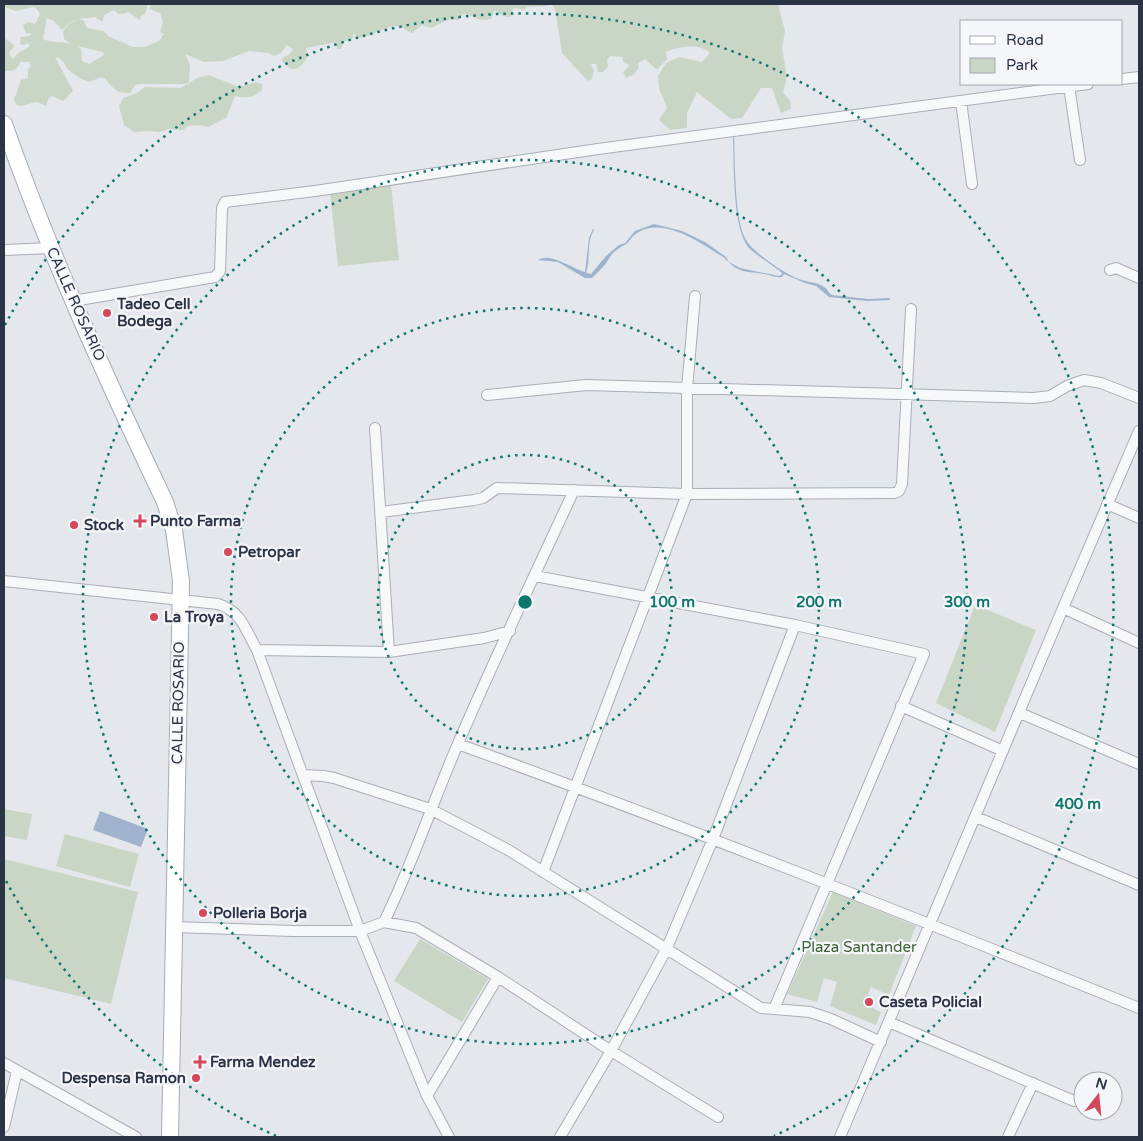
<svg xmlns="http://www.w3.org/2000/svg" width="1143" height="1141" viewBox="0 0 1143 1141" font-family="'Varela Round',sans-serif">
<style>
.green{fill:#c9d6c5;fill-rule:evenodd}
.water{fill:#9fb4cc}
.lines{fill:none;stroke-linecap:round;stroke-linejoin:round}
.minor-casing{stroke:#a9aeb7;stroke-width:12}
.primary-casing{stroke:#a3abb8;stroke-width:18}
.minor{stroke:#f7f8fa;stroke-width:10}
.primary{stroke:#fff;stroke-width:16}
.ring{fill:none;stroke:#0f766e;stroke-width:2.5;stroke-dasharray:2.5 5}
.poi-dot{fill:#d1495b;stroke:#f4f6f9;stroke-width:2}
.labels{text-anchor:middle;stroke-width:4.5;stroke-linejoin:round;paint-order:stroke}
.street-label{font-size:15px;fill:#2b3445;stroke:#f4f6f9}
.poi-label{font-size:15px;font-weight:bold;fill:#2b3445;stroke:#f4f6f9;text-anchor:start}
.park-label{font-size:15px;fill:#3f6138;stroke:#f4f6f9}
.centre{fill:#0f766e;stroke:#f4f6f9;stroke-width:2.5}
.ring-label{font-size:15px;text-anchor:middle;font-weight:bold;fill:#0f766e;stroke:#f4f6f9;stroke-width:4.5;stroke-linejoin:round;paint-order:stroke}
</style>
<rect width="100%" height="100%" fill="#e4e7ec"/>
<path class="green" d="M4 4H148L145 14 141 16 140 20 128 12 123 14H118L114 10 104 15 103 21H101L95 17C88 19 84 17 79 19L84 21 87 28 104 31 108 36 133 47H145L159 41 164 34 160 32 163 22 160 13 149 9 151 4H551L548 6 527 7 524 10 515 8 512 10 513 13 511 17C504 17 499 15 495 10L491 19C476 22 476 15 463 14L458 20 450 19 431 28 422 25 412 33C407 32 403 26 398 26 383 26 372 37 358 38L354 33 352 39 343 42 341 49H337V42L306 48C309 58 305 64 296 69H291L282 61V58L289 55 293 49 287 45 281 53 274 56 268 53 249 51 223 61 204 62 185 54 190 65 189 82 185 84H140L135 85 130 93C116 94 113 88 105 78H99L89 82C82 79 75 76 70 71 63 65 65 59 55 57L73 91 63 101 52 96 49 98 46 106 37 102C27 103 15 112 14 98 18 93 18 86 21 80L28 78V69L31 66 29 62H20C17 71 13 71 4 71V38L14 45 13 49 9 52 12 59 20 52 30 46 28 43 24 45 20 44 21 37 29 36 32 34 26 33 23 25 29 22 35 24 40 14 36 8 33 7 16 11 4 7ZM47 18 54 21 62 30 70 22 77 20 70 23 63 31 64 39 71 44C62 41 51 43 43 39ZM78 46 103 52 104 55 89 64 82 61 81 49Z
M552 4H778L785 31 782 48 787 77 783 92 790 101 791 109 781 113 772 88H761L742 118 731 119 697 92 687 113V128L670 130 659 120 667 108 659 88 658 76 666 63 679 57 702 62 710 53C701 43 678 46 666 52L667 59 657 70 645 59 638 63 639 68 633 75 626 78 623 72 630 65 624 63 622 57 610 56 607 60 608 66 603 72H598L596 64H591L594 71 592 79 588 81 562 53 555 9Z
M209 75 239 87 256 82 262 84V90C253 97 247 99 235 96L226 118 208 127 198 125 188 126 183 130 169 129 160 132 148 131 134 132 124 125 119 106 123 98 137 93 145 87 181 88 197 78Z
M391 185 399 260 338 266 330 192Z
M975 605 1036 630 995 732 936 703Z
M4 809 32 814 27 840 4 836Z
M65 834 139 854 130 887 56 866Z
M4 859 138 892 111 1004 4 978Z
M833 892 916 926 889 995 871 987 865 1004 881 1012 876 1025 830 1006 837 982 824 978 817 1002 787 994Z
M420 939 488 979 462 1022 394 981Z"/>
<path class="water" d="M734 132C735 157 734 217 745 238 750 249 774 266 785 272 791 276 800 280 806 281 813 283 819 283 824 287 828 289 828 293 832 295L868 299 890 298V300L867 301 829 297 816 286 805 283 784 274 782 277C776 278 770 275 764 274 755 272 746 273 738 269 730 265 727 259 720 255 699 242 663 216 637 233 633 235 630 241 626 244 622 247 617 249 614 252 609 257 607 263 603 267 599 271 595 275 592 278H585L558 262 538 260C550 252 571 268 585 272L589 238 593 229 594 230C586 243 591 259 586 273L591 274 606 256 619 245 625 243 635 231 654 224 682 231 705 242 726 257 729 262 740 268 779 276 781 275 782 273C774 266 753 253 748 247 732 225 734 163 733 135Z
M100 811 148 829 141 847 93 830Z"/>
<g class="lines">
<g class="minor-casing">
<path id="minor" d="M1122 79 1139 77
M1069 86 1080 160
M961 101 972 184
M4 250 51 248
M1110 270 1116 268 1139 278
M73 301 215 277 220 271 222 208 225 202 315 191 598 149 1088 84
M487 395 586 385 1034 398 1050 396 1067 386 1084 380 1101 383 1139 398
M375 428 389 652
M1107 504 1139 518
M381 512 474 500 483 498 497 488 687 494 894 493 899 491 902 484 911 309
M535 576 795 625 924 654 774 1009
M4 581 218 604C242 612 245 629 257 650L360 931 427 1096 449 1137
M1063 608 1139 643
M257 650 389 652 484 638 510 631
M901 706 1003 751
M1020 713 1139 764
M458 744C687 827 913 917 1139 1008
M303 775 323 776 334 778 430 809 480 835 510 851 761 1008 810 1012 831 1019 881 1042
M976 817 1139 885
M543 872 687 494V389L695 296
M384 922 416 928 498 977 611 1051 718 1117
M174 927 294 931H360L384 922C412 865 432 804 457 746 494 659 535 575 574 490
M889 1022 1074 1101
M4 1063 136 1137
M427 1096 498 977
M4 1127 17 1071
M560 1137 611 1051 666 950 713 839 795 625
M840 1137 1063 608 1139 431
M1008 1137 1033 1083"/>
</g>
<g class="primary-casing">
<path id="primary" d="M4 124C49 253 106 378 165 502L174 530 181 581 170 1137"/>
</g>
<use href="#minor" class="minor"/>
<use href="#primary" class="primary"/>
</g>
<g class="ring">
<circle cx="525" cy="602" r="147"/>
<circle cx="525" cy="602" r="294"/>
<circle cx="525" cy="602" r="442"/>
<path d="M276 1136A589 589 0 0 1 5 879M5 325A589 589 0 1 1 774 1136"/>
</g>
<g class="poi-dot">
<circle cx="107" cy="313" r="5"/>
<path d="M137.5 513.5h5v5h5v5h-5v5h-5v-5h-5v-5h5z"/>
<circle cx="74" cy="525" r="5"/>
<circle cx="228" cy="552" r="5"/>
<circle cx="154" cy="617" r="5"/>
<circle cx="203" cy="913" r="5"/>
<circle cx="869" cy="1002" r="5"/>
<path d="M197.5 1054.5h5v5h5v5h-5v5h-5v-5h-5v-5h5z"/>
<circle cx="196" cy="1078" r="5"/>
</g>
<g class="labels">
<g class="street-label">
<text transform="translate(76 304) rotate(66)" y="5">CALLE ROSARIO</text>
<text transform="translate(178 703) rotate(-89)" y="5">CALLE ROSARIO</text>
</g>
<g class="poi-label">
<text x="117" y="309">Tadeo Cell<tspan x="117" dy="17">Bodega</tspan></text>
<text x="150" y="526">Punto Farma</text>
<text x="84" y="530">Stock</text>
<text x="238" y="557">Petropar</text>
<text x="164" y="622">La Troya</text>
<text x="213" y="918">Polleria Borja</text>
<text x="879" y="1007">Caseta Policial</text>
<text x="210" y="1067">Farma Mendez</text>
<text x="186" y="1083" text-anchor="end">Despensa Ramon</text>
</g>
<g class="park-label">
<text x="859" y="952">Plaza Santander</text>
</g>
</g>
<circle cx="525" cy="602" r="8" class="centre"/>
<g class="ring-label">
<text x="672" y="607">100 m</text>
<text x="819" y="607">200 m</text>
<text x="967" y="607">300 m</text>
<text x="1078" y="809">400 m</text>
</g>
<rect width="1143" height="1141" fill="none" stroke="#2b3445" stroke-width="10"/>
<rect x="960" y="20" width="162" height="65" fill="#f4f6f9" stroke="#a4a8b1"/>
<rect x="970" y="36" width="25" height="8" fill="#ffffff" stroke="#a4a8b1"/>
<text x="1006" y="45" font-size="15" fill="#2b3445">Road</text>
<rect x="970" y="58" width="25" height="15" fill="#c9d6c5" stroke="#a4a8b1"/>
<text x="1006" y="70" font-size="15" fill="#2b3445">Park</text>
<g transform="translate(1098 1096) rotate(16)"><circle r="24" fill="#f4f6f9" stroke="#a4a8b1"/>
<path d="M0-4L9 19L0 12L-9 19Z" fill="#d1495b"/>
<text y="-8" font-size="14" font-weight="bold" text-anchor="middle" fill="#2b3445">N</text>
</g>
</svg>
